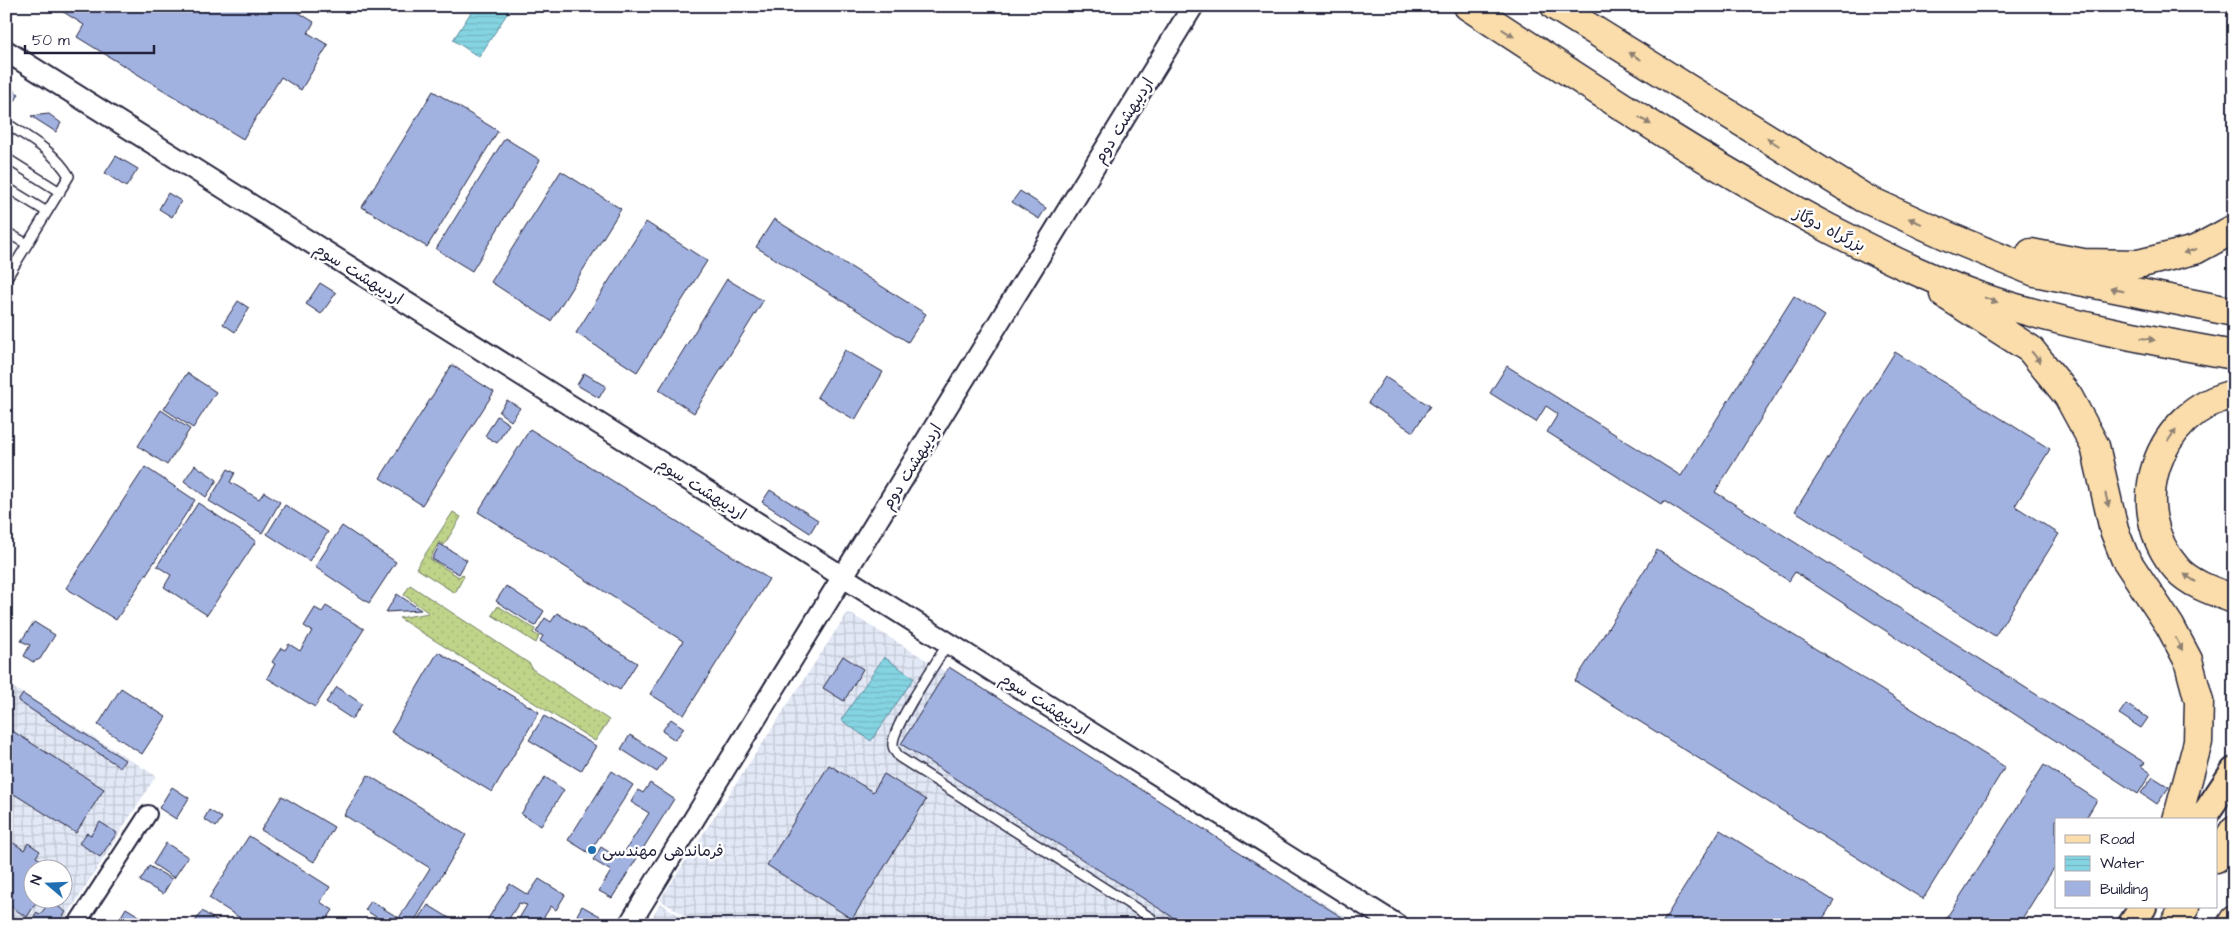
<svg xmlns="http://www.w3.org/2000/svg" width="2240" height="931" viewBox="0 0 2240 931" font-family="'Architects Daughter','Playpen Sans Arabic',sans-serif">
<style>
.industrial{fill:url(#industrial-grid);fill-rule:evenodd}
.grass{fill:url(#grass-dots);stroke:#707b62}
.water{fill:url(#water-rules);stroke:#5d8d9f}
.building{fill:#a1b2e1;stroke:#22223b}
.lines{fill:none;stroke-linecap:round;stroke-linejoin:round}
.service-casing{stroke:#22223b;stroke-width:12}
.minor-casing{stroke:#22223b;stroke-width:20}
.tertiary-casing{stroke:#22223b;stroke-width:24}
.primary-casing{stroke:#22223b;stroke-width:30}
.trunk-casing{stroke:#22223b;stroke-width:31}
.service{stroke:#fff;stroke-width:9}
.minor{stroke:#fff;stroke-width:16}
.tertiary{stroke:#fff;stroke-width:20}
.primary{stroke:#faddab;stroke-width:26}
.trunk{stroke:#faddab;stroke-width:28}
.oneway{fill:#8e8073}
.poi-dot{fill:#1f6fb2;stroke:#fff;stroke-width:2}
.labels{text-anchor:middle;stroke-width:5;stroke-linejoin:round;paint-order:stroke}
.street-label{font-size:16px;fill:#22223b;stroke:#fff}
.poi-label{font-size:16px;fill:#22223b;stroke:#fff;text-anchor:start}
</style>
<defs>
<pattern id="industrial-grid" width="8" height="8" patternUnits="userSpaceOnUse" patternTransform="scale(1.25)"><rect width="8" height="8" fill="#e3e8f6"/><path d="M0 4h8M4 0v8" fill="none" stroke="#c2c7d4"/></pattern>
<pattern id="grass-dots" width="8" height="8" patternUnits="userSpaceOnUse" patternTransform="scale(1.25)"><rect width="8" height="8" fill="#bfd489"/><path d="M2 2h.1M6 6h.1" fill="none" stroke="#a4b677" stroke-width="1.8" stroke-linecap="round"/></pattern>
<pattern id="water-rules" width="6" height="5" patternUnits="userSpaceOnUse" patternTransform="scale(1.25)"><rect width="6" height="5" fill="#85d4e2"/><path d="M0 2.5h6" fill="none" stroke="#73b6c3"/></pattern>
</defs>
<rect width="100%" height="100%" fill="#fff"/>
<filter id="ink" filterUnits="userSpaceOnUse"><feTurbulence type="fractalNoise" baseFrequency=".02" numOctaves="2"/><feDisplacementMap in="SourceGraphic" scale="10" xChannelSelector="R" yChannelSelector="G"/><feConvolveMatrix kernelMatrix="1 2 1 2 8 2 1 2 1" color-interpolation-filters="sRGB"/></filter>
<g filter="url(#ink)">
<path class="industrial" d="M848 612 1359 925H699L660 900Z
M6 683 156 776 61 925H6ZM32 868H62V898H32Z
M660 903 694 925H648Z"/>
<path class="grass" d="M453 512 461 517 444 545 439 542 430 559 459 577 462 574 464 576 455 593 416 568Z
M410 585 530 664 532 669 609 720 595 741 399 618 429 613 404 595Z
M498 606 535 629 533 633 539 636 536 643 492 615Z"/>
<path class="water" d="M475 6H512L479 57 453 40Z
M884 657 914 678 871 741 841 720Z"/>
<path class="building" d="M54 6H288L314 22 308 33 328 45 301 90 281 77 243 139 77 37 84 25Z
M6 86 19 94 15 101 6 95Z
M433 91 498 131 427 247 362 207Z
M49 114 61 123 56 132 31 116Z
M505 138 540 160 472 271 436 249Z
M116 156 138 169 126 187 105 173Z
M561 171 621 209 551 321 491 282Z
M1020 191 1046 208 1039 219 1012 202Z
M168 193 181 201 172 217 159 209Z
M774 219 926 314 908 342 756 247Z
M646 222 707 261 637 372 576 333Z
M727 279 763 301 694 413 659 390Z
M320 283 336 293 321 314 306 304Z
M1794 296 1825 316 1715 492 2145 763 2141 766 2151 773 2138 794 1795 572 1789 581 1664 501 1661 504 1547 432 1558 414 1546 406 1536 422 1490 393 1507 366 1681 476Z
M238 301 249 308 235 332 223 324Z
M845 350 883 372 855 420 817 397Z
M1895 352 2050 449 2015 506 2059 534 1995 636 1795 511Z
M452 365 494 392 422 505 380 478Z
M187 373 216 392 193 428 164 409Z
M584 373 606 386 599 398 577 385Z
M1385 377 1430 406 1413 432 1368 403Z
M507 400 520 408 511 421 499 412Z
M161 410 190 429 167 465 138 446Z
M497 416 509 424 497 443 485 436Z
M530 429 769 579 684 715 650 694 683 641 478 512Z
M195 465 217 480 206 497 184 481Z
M145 467 195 500 116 620 66 588Z
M228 469 235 473 230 482 259 499 264 492 280 502 262 533 209 501Z
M770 490 818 520 810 533 762 502Z
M198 503 256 541 207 615 164 587 171 575 157 566Z
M285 505 328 532 309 561 267 534Z
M342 526 396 562 369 603 315 567Z
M440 544 467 560 459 574 432 559Z
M1657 550 2005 767 1923 899 1575 681Z
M506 586 544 611 535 626 496 601Z
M397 594 421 610 386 612Z
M326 606 364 629 315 707 267 678 275 664 272 662 281 648 285 650 289 644 300 651 312 631 304 626 315 608 322 612Z
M557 613 637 663 620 690 540 641 543 636 536 632 545 618 551 622Z
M34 622 55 635 40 659 33 662 24 656 30 645 21 641Z
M438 652 539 712 492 792 391 732Z
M843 656 863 669 844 701 823 688Z
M949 667 1354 925H1185L901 744Z
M337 687 362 704 352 719 326 702Z
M121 688 166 717 142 754 98 725Z
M23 694 125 760 120 767 18 701Z
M2126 704 2148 718 2141 728 2119 714Z
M544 716 596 746 581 771 529 740Z
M671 719 684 728 675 740 662 731Z
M6 727 104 789 76 833 6 789Z
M630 735 666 758 657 772 621 749Z
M829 765 873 792 884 774 926 800 852 919 767 865Z
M2044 765 2097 800 2085 820H2056V865L2018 925H1942Z
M612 771 633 785 589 853 568 840Z
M368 775 466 835 412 925H389L365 910 371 901 399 918 430 868 344 815Z
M545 777 564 790 541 826 521 814Z
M2153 777 2169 787 2157 804 2141 793Z
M650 783 674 799 612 898 599 891 611 871 593 860 601 847 620 859 649 813 631 802 638 790 643 793Z
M172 787 189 798 176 819 159 808Z
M282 796 334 827 314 862 261 830Z
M209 810 222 818 216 827 204 819Z
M100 822 117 833 100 857 79 843 87 833 91 835Z
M1720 830 1834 901 1819 925H1661Z
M249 836 330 887 320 902 333 910 323 925H251L209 898Z
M6 838 24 850 28 843 40 851 36 857 54 868H32V898H39L27 917 6 904Z
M166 843 188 857 174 878 153 864Z
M149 866 172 879 163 894 140 881Z
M539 879 565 895 556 910 551 906 539 925H515L527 905 519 903 505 925H484L510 884 528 895Z
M50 901 66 912 57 925 30 923 37 912 40 915Z
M428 905 451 919 447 925H415Z
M582 906 600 916 595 925H576L580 918 577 915Z
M126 908 149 922 147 925H116Z
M202 911 223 925H193Z
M6 919 16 925H6Z
M346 919 355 925H343Z"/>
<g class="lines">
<g class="service-casing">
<path id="service" d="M6 123C29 138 55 152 69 176L6 279
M6 158 60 192
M6 187 47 212
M6 232 27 244
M948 643C937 662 894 724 893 743 892 749 896 752 899 757L1151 918"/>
</g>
<g class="minor-casing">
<path id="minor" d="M76 925 148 814"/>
</g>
<g class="tertiary-casing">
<path id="tertiary" d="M6 51 1397 925
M629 925 1193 6"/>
</g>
<g class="primary-casing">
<path id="primary" d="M2201 820 2234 771
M2131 925 2143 907"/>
</g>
<g class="trunk-casing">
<path id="trunk" d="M1468 6C1587 84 1706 164 1832 230 1885 257 1939 284 1996 302 2073 326 2154 341 2234 355
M1555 6 1864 198 1952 238 2035 272 2234 312
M2031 253 2083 263 2138 264 2195 250 2234 229
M1944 294 2030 349 2068 396 2095 446 2114 530 2125 558 2170 626 2188 660 2199 701 2198 742 2177 820
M2234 394C2156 412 2124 508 2177 569 2190 584 2215 592 2234 599
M2216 858 2234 830
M2174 925 2185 907
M2231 925 2234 920"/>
</g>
<use href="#service" class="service"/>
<use href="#minor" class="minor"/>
<use href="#tertiary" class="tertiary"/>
<use href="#primary" class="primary"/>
<use href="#trunk" class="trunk"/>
</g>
<defs><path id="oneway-solid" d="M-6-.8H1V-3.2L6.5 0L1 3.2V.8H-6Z" transform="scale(1.25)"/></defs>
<g class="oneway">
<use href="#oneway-solid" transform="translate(1508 33) rotate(33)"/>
<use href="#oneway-solid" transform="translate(1635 56) rotate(-148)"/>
<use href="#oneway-solid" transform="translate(1645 121) rotate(32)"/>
<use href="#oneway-solid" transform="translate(1773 142) rotate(-148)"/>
<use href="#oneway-solid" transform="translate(1915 221) rotate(-156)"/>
<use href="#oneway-solid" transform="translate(2190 251) rotate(163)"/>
<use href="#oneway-solid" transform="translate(2117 290) rotate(-168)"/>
<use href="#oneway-solid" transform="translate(1991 300) rotate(20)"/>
<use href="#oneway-solid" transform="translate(2148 339) rotate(10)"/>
<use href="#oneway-solid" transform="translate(2036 357) rotate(50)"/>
<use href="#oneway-solid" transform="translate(2172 435) rotate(-56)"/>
<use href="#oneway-solid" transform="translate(2107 500) rotate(77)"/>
<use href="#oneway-solid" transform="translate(2190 578) rotate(-147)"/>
<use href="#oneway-solid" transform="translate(2179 644) rotate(62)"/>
</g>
</g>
<circle class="poi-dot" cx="592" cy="850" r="5"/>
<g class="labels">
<g class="street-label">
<text transform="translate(1123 120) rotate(-58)" y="6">اردیبهشت دوم</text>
<text transform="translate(1830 229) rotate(27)" y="6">بزرگراه دوگاز</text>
<text transform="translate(359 273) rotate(32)" y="6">اردیبهشت سوم</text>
<text transform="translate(911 466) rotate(-58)" y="6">اردیبهشت دوم</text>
<text transform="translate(702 488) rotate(32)" y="6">اردیبهشت سوم</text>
<text transform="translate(1045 703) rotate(32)" y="6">اردیبهشت سوم</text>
</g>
<g class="poi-label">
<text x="602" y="856">فرماندهی مهندسی</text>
</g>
</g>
<rect width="2240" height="931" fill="none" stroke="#fff" stroke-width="25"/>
<rect x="12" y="12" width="2215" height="906" fill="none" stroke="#22223b" stroke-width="2" filter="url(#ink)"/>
<rect x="2055" y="818" width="162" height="90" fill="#ffffff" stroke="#a7a7b1"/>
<rect x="2065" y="835" width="25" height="8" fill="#faddab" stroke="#a7a7b1"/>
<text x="2100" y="844" font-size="15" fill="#22223b">Road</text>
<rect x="2065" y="856" width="25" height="15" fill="url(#water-rules)" stroke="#a7a7b1"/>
<text x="2100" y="868" font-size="15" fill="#22223b">Water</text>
<rect x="2065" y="881" width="25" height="15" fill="#a1b2e1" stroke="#a7a7b1"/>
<text x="2100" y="894" font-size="15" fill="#22223b">Building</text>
<g transform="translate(48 884) rotate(289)"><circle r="24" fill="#ffffff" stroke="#a7a7b1"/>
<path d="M0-4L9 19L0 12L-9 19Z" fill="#1f6fb2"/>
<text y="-8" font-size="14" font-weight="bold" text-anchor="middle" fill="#22223b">N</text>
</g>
<path d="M25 45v8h129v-8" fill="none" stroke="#22223b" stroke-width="2.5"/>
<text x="32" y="45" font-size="15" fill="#22223b" stroke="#ffffff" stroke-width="4" paint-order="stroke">50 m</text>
</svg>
